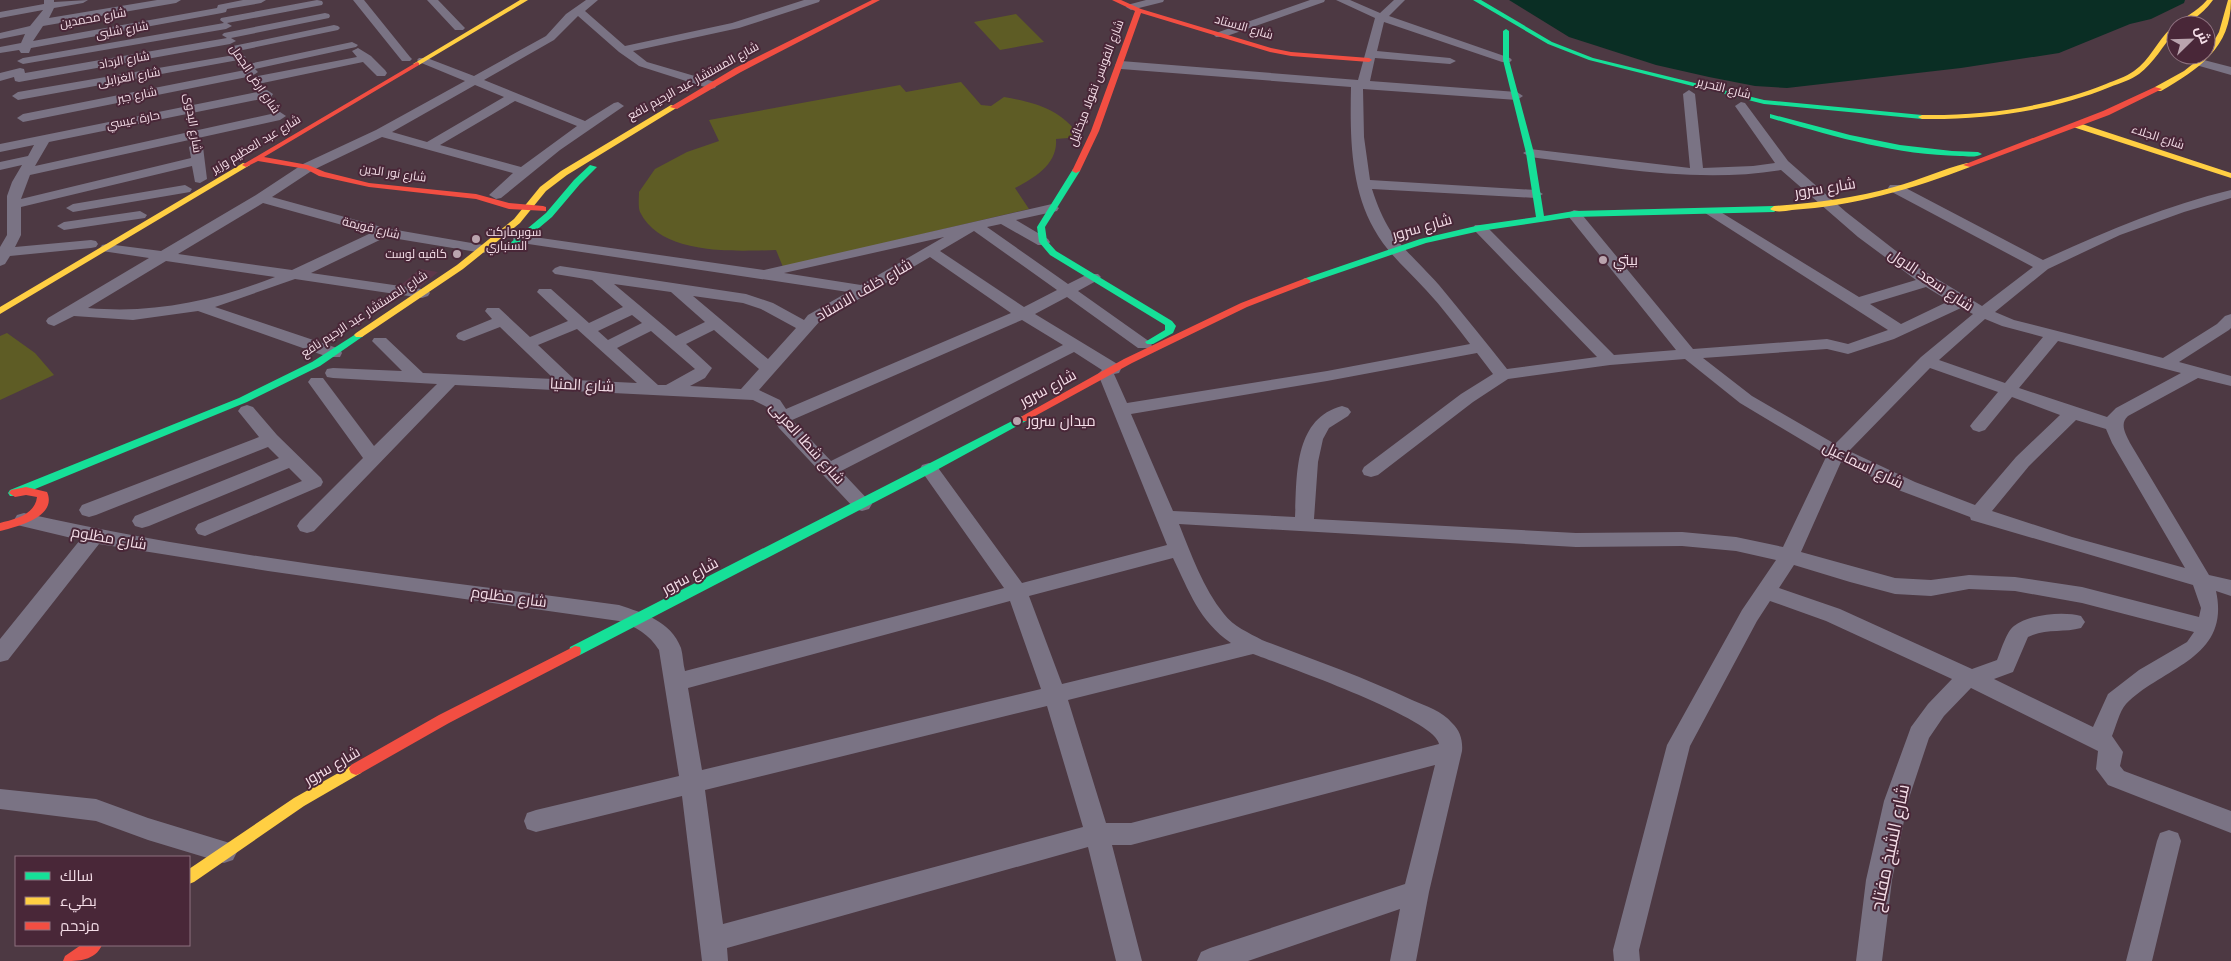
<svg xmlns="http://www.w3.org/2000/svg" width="2231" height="961" viewBox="0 0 2231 961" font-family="'Nunito Sans',Cairo,sans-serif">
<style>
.built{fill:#5e374a}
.green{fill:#5e5c25}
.water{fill:#0a2e24}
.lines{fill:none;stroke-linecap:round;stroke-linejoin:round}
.street{fill:#7a7384;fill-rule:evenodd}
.fast{fill:#16e098;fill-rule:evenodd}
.slow{fill:#ffcf43;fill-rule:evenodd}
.jam{fill:#f24e42;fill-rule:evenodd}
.poi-dot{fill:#baa4ae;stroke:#492738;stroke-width:2}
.labels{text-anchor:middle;stroke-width:4;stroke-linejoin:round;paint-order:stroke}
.far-street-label{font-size:12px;fill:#f4dde7;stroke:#492738}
.far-poi-label{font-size:12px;fill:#f4dde7;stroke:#492738;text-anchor:start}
.street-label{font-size:15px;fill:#f4dde7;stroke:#492738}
.poi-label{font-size:15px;fill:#f4dde7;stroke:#492738;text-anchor:start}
.near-street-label{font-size:18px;fill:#f4dde7;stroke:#492738}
</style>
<rect width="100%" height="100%" fill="#4d3943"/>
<path class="built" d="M420 269 438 272 420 287 401 285Z"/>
<path class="green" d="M1016 14 1044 42 1000 50 974 22Z
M961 82 981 105 991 106 1004 97C1036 103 1061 109 1080 137L1056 139C1058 164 1034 178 1015 188L1029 209 783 267 776 250C736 251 661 256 640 212 638 207 639 198 639 192L655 169 687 152 719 141 709 120 900 85 906 92Z
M7 333 35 353 54 375 0 400V336Z"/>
<path class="water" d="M1509 0H2185L2184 3 2151 19 2130 24 2059 53 1961 68 1787 88 1755 86 1709 77 1656 65 1594 45 1569 37Z"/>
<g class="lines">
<path class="street" d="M44 0H54V2L88 0 83 3 54 8 49 18 157 0H181L176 3 43 26 33 41 217 8 218 5 243 0H266L261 3 227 9 226 12 222 13 31 48 29 53H21L19 50 0 53V47L21 43 25 34 0 39V33L30 26 43 10 0 18V12L44 4Z
M317 0 322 1 323 3 322 5 227 23 232 26 226 29 23 64 17 61 23 58 224 23 220 20 221 18Z
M353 0H364L410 57 412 59 410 61H402Z
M427 0H438L463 26 465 28 463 30H455Z
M586 0H598L585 11 625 46 732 23 804 0H820L819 2 739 28 633 51 647 62 715 82 717 85 715 88 711 89 639 66 619 52 578 16 554 40 484 80 585 121 614 103 618 102 624 106 560 150 501 198 496 199 489 195 513 173 382 137 313 170 272 197 385 228 483 245 488 246 490 249 488 252 483 253 386 237 311 273 428 290 430 293 428 296 422 298 295 279 215 307 340 349 342 353 340 357H328L198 311 133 320 74 316 54 326 48 324 46 321 48 318 149 258 102 251 100 248 102 245 107 244 161 251 256 195 303 164 376 130 465 81 419 62 417 60 419 58H427L474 76 546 36 566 14ZM475 85 504 97 427 142 392 132ZM515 101 577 126 521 167 440 145ZM263 203 371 233 292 270 178 254ZM166 261 275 277C214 301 154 314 88 308Z
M1146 0H1164L1163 2 1131 10 1126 7 1127 5Z
M1310 0H1325L1324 2 1224 37H1216L1214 35 1216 33Z
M1336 0H1350L1380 13 1394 0H1405L1389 16 1510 58 1512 60 1510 62H1502L1384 22 1377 51 1450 58 1456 61 1450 64 1375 58 1370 81 1517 92 1523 96 1517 100 1363 89 1364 137 1370 180 1536 190 1543 194 1536 198 1372 189C1388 240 1406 248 1439 285 1462 313 1485 341 1507 369L1597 357 1475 231 1473 228 1475 225H1485L1614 355 1676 350 1569 217 1567 214 1574 210 1579 211 1693 349 1827 339 1848 344 1888 330 1702 211 1704 208H1714L1859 297 1916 280 1858 237 1781 170C1696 184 1614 167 1530 157L1523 153 1530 149 1690 168 1683 94 1689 90 1695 94 1703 168 1753 166 1775 163 1735 106 1741 102 1745 103 1788 161 1846 212 1914 265 1982 306 2033 267 1890 191 1888 188 1890 185H1900L2043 260C2104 232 2165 206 2231 190V198L2184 212 2120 235 2048 269 1995 312 2014 320 2163 358 2217 324 2225 316 2231 314V328L2229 330 2179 362 2231 376V386L2198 378 2128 416C2119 424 2126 434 2130 443L2209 575 2231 580V596L2216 591C2231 659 2162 667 2126 704 2119 712 2116 727 2112 736L2123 752 2120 766 2124 771 2231 811V833L2108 785 2096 769 2098 751 1971 688 1944 716 1929 738 1908 801 1892 880 1882 961H1856L1866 880 1884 801 1911 727 1928 704 1952 679 1826 621 1770 601 1757 621 1690 746 1639 950 1640 961H1614L1613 950 1667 745 1742 610 1776 560 1736 551 1682 546 1576 547 1179 524C1191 554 1203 588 1224 614 1233 626 1249 633 1262 640 1312 659 1363 677 1412 700 1426 706 1442 711 1452 723 1460 730 1463 741 1462 751L1429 892 1416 961H1390L1400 909 1248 961H1197L1201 952 1210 948 1405 884 1435 765 1131 845H1112L1142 961H1116L1088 847 727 948 728 961H702L682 796 536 832 527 829 524 821 527 813 536 810 679 776 659 650C649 634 636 627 619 621L268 571 99 544 8 660 0 662V639L80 540 17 525 14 520 17 515 24 513C219 557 421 578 619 605 643 613 671 621 681 648 683 655 683 664 685 671L1004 588 920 469 922 465 929 463 936 465 1022 583 1167 545 1098 374 1102 370 1074 352 841 471 872 504 869 509 862 511 855 509 779 428 767 407 753 400 455 385 314 531 307 533 300 531 297 526 300 521 363 458 308 382 311 378H323L374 446 437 384 333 378 327 377 325 373 327 369 333 368 402 371 372 341 374 338H386L423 373 554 379 500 327 464 341 458 339 456 336 458 333 492 319 485 311 487 308H499L530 337 568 321 537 292 539 289H551L589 323 623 307 592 280 555 274 552 271 555 268 560 266 746 294 773 303 804 320 808 315 848 292 515 242 513 239 515 236 520 235 764 270 1052 204 1059 208 1057 211 1016 220 1048 239 1050 242 1048 245H1038L1001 224 987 227 1068 284 1088 274H1098L1101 277 1098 280 1078 291 1150 342 1152 345 1150 348H1138L1067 297 1035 314 1119 365 1121 369 1119 373 1114 374 1127 403 1327 371 1470 344C1456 326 1442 307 1426 290 1408 270 1387 253 1374 229 1350 187 1350 134 1351 87L1121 69 1115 65 1121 61 1358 80 1375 18ZM974 231 1057 290 1024 307 940 251ZM944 237 861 285 784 273ZM930 257 1011 313 786 409 780 400 759 390 820 321 866 295 871 293 874 290ZM614 284 671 292 705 322 676 336ZM1926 287 1949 301 1901 324 1870 304ZM693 296 743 303 761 309 796 328 768 359ZM1961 308 1973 314 1921 357 1835 444 1752 396 1703 358 1827 349 1848 354 1894 339ZM632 315 642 323 608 340 598 331ZM1985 319 2002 326 2043 337 2005 383 1939 360ZM1022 320 1063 345 831 461 792 420ZM577 329 637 383 575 380 538 345ZM714 330 759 369 741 389 690 386 705 378 712 368 686 344ZM651 331 695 369 693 370 666 385H658L617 348ZM2058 341 2181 373 2116 408 2107 417 2019 388ZM1477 353 1493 374 1461 394 1364 467 1362 471 1364 475 1371 477 1378 475 1473 402 1508 379 1610 365 1685 359 1740 403 1827 455 1783 547 1736 537 1682 532 1576 533 1314 519 1318 462 1323 439 1329 428 1348 416 1351 412 1348 408 1342 406C1293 419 1297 477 1295 517L1173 511 1131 414 1327 381ZM1930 368 1998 392 1973 422 1970 426 1973 430 1979 432 1985 430 2012 397 2060 415 2016 457 1975 505 1915 482 1849 451ZM2076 420 2106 429 2112 443 2185 568 2072 537 1992 511 2029 466ZM1841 462 1901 491 1970 517 1971 520 2193 585 2201 608 2199 617 2082 587 2015 577 1969 575 1931 580 1895 578 1801 552ZM1173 558C1189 591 1199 621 1231 643L1062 684 1029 596ZM1794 565 1850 582 1895 594 1931 596 1969 589 2015 591 2082 603 2194 632 2187 642 2139 670 2108 694 2093 727 1994 679 2013 672 2028 637C2046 628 2064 633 2081 628L2085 622 2081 616C2064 611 2029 614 2014 626 2006 632 2001 651 1997 660L1972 669 1840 609 1779 588ZM1010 601 1041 689 702 770 688 688ZM1253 654C1282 665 1436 719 1439 744L1131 823H1106L1068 700ZM1047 706 1083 827 723 924 705 790Z
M325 13 329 14 330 16 329 18 231 38 236 41 230 44 19 82 15 81 14 77 0 81V73L20 68 24 69 25 73 227 38 222 35 224 33Z
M334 25 338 26 340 28 338 30 233 52 227 49 233 46Z
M352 42 358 45 356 47 255 69 258 72 252 76 23 122 17 118 23 114 245 70 242 67 244 65Z
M358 48 371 56 385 70 387 73 385 76H377L363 62 258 84 252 80 258 76 357 57 352 51Z
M240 54 246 57 244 59 18 100 12 96 18 92Z
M2200 59 2231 67V75L2196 65 2194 63Z
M267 90 273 94 271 97 49 142 35 166 280 112 286 116 280 120 30 175 21 199 191 158 189 147 196 143 203 147 207 179 200 183 195 182 192 166 21 207V235L15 247 91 240 96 241 98 244 96 247 91 248 10 256 5 264 0 266V247L7 235V196L12 182 22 165 0 170V162L28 156 34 145 0 152V144Z
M185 185 192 189 190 192 73 212 66 208 73 204Z
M140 211 147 215 145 218 64 230 57 226 64 222Z
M247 405 253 407 277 435 321 478 323 482 321 486 205 536 198 534 195 529 198 524 302 481 289 468 149 526 142 528 135 526 132 521 135 516 279 458 268 447 96 515 89 517 82 515 79 510 82 505 259 437 238 411 241 407Z
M0 789 96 799 148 818 233 844 237 852 233 860 224 863 148 840 96 821 0 809Z
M2169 830 2178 833 2181 841 2152 961H2126L2157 841 2160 833Z"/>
<path class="fast" d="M1473 0H1481L1552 42 1593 58 1764 100 1922 115 1926 117 1922 119 1764 104 1589 60 1548 44Z
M1506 29 1509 31V60L1534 153 1544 216 1574 211 1774 206 1778 209 1774 212 1574 217 1480 231 1426 243 1309 283H1303V279L1420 239 1480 225 1536 217 1526 153 1503 60V31Z
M1770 114 1850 135 1900 145 1952 151 1978 152 1982 154C1976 158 1967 156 1960 156 1895 155 1832 136 1770 118Z
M590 165 597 167 580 184 552 217 515 248H509V244L546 213 574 180Z
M1073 169 1080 171 1045 227 1047 241 1056 251 1172 321 1176 326 1173 333 1153 344H1147L1145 342 1165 330V325L1050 255 1039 242 1037 227Z
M359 332 364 335 362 337 320 366 247 402 18 496H10L8 493 10 490 239 398 312 362Z
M1022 416 1027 419 1026 421 933 472 580 655 575 656 570 655 569 651 570 647Z"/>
<path class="slow" d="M520 0H528L419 65 413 64Z
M2207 0H2213C2205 11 2190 25 2176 25V31C2163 45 2154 63 2139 74 2131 80 2120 83 2110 87 2051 111 1985 120 1922 119L1918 117 1922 115C1984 116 2048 107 2106 84 2115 80 2126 77 2134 71 2150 60 2157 41 2171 28 2182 18 2197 12 2207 0Z
M2228 0H2231C2231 48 2199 69 2161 91H2155V87L2184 71 2204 55H2206L2219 32Z
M671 105 678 107 567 175 546 191 520 223 463 269 362 337H356L354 335 356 333 457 265 514 219 540 187 561 171Z
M2073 123H2079L2231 173V178L2073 127Z
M243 163 250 165 0 314V307Z
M1967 163H1970V167C1913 189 1853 206 1792 210 1785 211 1775 213 1770 209L1774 206C1815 203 1855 198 1894 187 1919 180 1943 169 1967 163Z
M356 763 361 765 363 769 361 773 304 806 194 882 189 884V869L294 798Z"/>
<path class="jam" d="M872 0H880L741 72 677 109 670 107 735 68Z
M1112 0H1121L1141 9 1271 48 1291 52 1369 58 1372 60 1369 62 1291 56 1270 52 1141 13 1099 131 1080 171 1076 173 1072 171 1091 131 1135 11Z
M417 62 419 63V65L264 157 308 165 325 172 369 183 476 194 509 203 543 206 546 207V211L509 209 476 199 369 187 319 176 306 169 258 161 246 167 242 165Z
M2155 87 2162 89 2109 115 1970 167 1963 165 2103 111Z
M1306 278 1311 281 1309 283 1247 307 1132 363 1026 421H1018L1017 419 1124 359 1241 303Z
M26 487 47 492C58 517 16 527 0 531V523C15 519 35 515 37 497L26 495 15 497 9 493 11 490Z
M575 646 580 647 581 651 580 655 449 723 361 773 356 775 351 773 349 769 351 765 439 715Z
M81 945H102C95 961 78 961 63 961L65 956Z"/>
</g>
<g class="poi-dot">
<circle cx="476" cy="239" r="5"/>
<circle cx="457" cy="254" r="5"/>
<circle cx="1603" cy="260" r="5"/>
<circle cx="1017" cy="421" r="5"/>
</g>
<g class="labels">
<g class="far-street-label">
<text transform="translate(93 18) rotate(-10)" y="4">شارع محمدين</text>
<text transform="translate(1244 27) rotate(16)" y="4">شارع الاستاد</text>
<text transform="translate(122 30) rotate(-10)" y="4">شارع شلبى</text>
<text transform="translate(124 60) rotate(-10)" y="4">شارع الرداد</text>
<text transform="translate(129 77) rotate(-10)" y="4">شارع الغرابلى</text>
<text transform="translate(255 79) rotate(56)" y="4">شارع ارض الجمل</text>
<text transform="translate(693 81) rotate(-29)" y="4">شارع المستشار عبد الرحيم نافع</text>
<text transform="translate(1096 83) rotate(-69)" y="4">شارع الفونس نقولا ميخائيل</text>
<text transform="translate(1724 88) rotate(14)" y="4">شارع التحرير</text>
<text transform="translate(137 95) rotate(-11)" y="4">شارع جبر</text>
<text transform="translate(133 120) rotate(-11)" y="4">حارة عيسي</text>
<text transform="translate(193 123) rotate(81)" y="4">شارع البدوى</text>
<text transform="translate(2158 137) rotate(18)" y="4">شارع الجلاء</text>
<text transform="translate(256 144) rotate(-31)" y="4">شارع عبد العظيم وزير</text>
<text transform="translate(393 173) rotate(8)" y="4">شارع نور الدين</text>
<text transform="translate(371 228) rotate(14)" y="4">شارع قويمة</text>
<text transform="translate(364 314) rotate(-33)" y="4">شارع المستشار عبد الرحيم نافع</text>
</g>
<g class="far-poi-label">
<text x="486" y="236">سوبرماركت<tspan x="486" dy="14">السنباري</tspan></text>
<text x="447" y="258" text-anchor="end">كافيه لوست</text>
</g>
<g class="street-label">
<text transform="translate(1825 188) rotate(-9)" y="5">شارع سرور</text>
<text transform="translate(1422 227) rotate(-16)" y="5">شارع سرور</text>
<text transform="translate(1931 280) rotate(34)" y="5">شارع سعد الاول</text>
<text transform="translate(864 290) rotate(-30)" y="5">شارع خلف الاستاد</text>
<text transform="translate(582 385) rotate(3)" y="5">شارع المنيا</text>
<text transform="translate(1048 388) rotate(-28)" y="5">شارع سرور</text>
<text transform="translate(807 443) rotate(48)" y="5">شارع شطا العربى</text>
<text transform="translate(1863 465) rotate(26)" y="5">شارع اسماعيل</text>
<text transform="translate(109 538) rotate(10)" y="5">شارع مظلوم</text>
<text transform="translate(690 576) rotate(-28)" y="5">شارع سرور</text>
<text transform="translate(509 597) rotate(8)" y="5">شارع مظلوم</text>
<text transform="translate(332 766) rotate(-30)" y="5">شارع سرور</text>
</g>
<g class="poi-label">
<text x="1613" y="265">بيتي</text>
<text x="1027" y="426">ميدان سرور</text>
</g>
<g class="near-street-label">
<text transform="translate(1890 848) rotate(-78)" y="6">شارع الشيخ مفتاح</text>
</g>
</g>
<rect x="15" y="856" width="175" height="90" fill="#492738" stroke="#8d707e"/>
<rect x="25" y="872" width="25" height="8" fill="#16e098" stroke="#8d707e"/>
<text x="60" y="881" font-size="15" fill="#f4dde7">سالك</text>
<rect x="25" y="897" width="25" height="8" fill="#ffcf43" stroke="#8d707e"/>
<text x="60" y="906" font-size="15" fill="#f4dde7">بطيء</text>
<rect x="25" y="922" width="25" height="8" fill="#f24e42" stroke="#8d707e"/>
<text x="60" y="931" font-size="15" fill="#f4dde7">مزدحم</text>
<g transform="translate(2191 40) rotate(67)"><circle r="24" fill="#492738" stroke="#8d707e"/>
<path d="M0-4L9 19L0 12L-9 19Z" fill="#baa4ae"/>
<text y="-8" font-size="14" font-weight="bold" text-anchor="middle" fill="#f4dde7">ش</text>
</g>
</svg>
